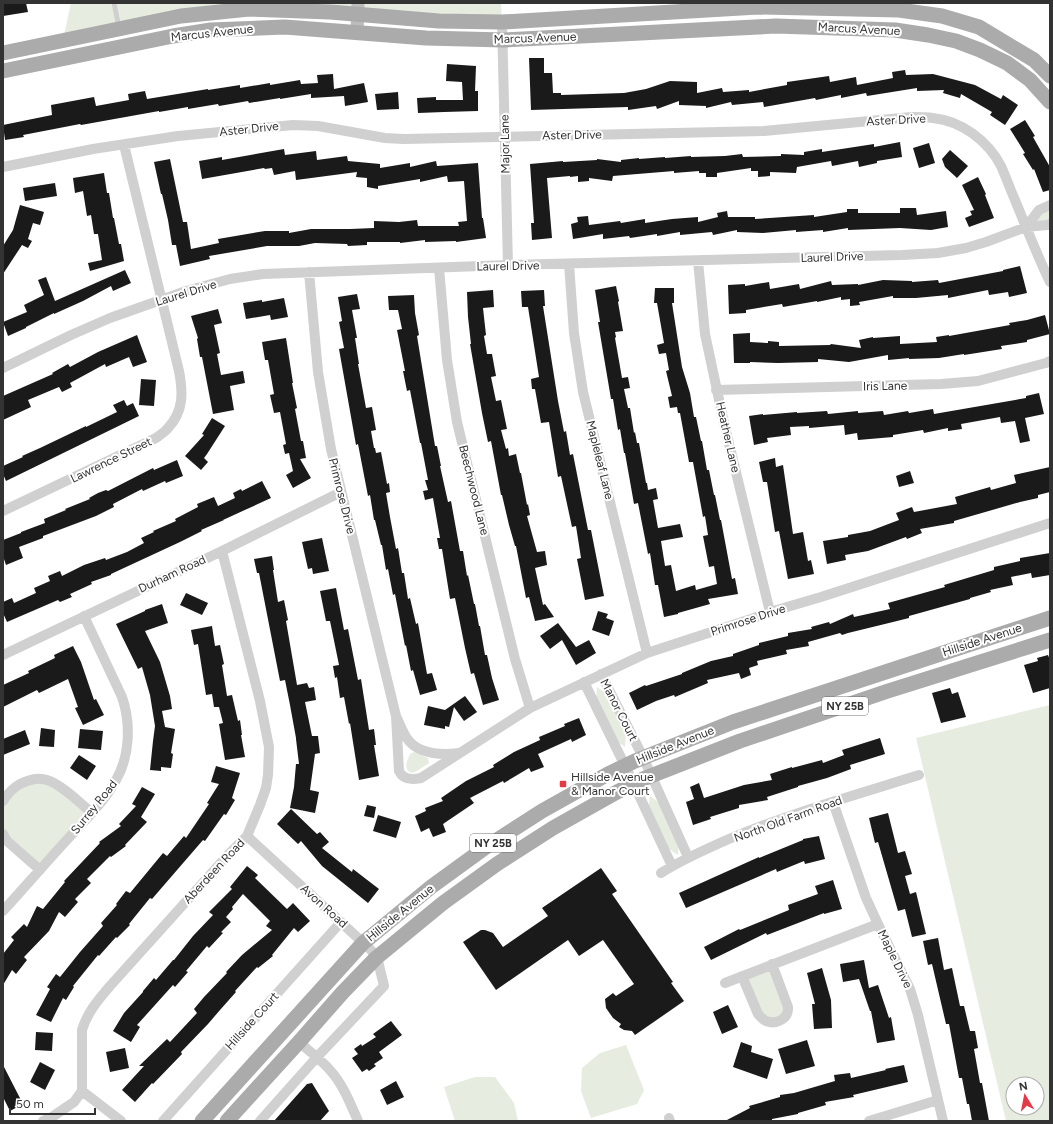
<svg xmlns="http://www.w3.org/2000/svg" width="1053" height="1124" viewBox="0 0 1053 1124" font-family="Figtree,sans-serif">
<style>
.green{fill:#e6ecdf;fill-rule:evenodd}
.building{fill:#1a1a1a}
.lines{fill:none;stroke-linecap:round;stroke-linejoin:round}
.lane{stroke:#d0d0d0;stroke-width:5}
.street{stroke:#d0d0d0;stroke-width:10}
.secondary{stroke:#bdbdbd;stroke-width:13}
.primary{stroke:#ababab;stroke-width:15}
.poi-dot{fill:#e63946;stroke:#fff;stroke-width:1.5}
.labels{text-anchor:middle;stroke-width:4;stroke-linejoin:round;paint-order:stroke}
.shield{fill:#fff;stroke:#707070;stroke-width:1}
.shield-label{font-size:11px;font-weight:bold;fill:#333}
.street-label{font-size:12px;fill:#333;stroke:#fff}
.poi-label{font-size:12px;fill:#333;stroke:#fff;text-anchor:start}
</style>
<rect width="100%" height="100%" fill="#fff"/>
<path class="green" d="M71 3H501L502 22 264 9 63 40Z
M1050 205V224L1026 227Z
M597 687 609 696 626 733 625 747 614 739 596 701Z
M1050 705V1121H1006L916 738ZM1013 1084H1037V1108H1013Z
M414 752 428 758 429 763 415 772 411 773C403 768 407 761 410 754Z
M42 779 92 813 40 870 3 834V801L7 794Z
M650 796 661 804 679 842 678 855 666 847 648 810Z
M771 966 785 1002 783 1017 764 1019 744 976Z
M626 1045 644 1090 637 1104 591 1118 581 1091 582 1068 600 1053Z
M475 1077H495L514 1103 518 1121H455L444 1087Z"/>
<path class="building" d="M3 3H26L28 12 3 16Z
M529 58H544V73H552L553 93H561V95L624 93 646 89 670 81 697 82V93L722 88 723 92 749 90V92L787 85V82L829 76 830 82 856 77 857 85 893 78 892 72 905 70 906 75 933 74 975 85 1001 99 1003 95 1018 105 1005 125 990 115 992 112 961 94 960 98 943 93 944 90 917 91V88L867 96 866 93 841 98V95L816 100 815 98 764 107 763 102 732 105 731 102 706 108V106L679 105V101L657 109 656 106 628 110V107L531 110Z
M447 64 476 66 475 91H478V111L444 112 418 113 417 98 436 97V100H463L462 82 446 81Z
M333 74 334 89 364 83 368 102 345 106 344 96 311 98V94L280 99V98L249 103 248 101 219 106 218 104 188 109V107L159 112V111L81 125 80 124 49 130 23 135 24 137 5 140 3 125 52 115 51 105 94 97 96 106 129 100 128 94 145 91 147 99 208 89V90L240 85V88L270 83V85L300 80 301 84 318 83 317 75Z
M398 92 399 109 377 110 375 94Z
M1025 120 1035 136 1033 137 1050 167V190L1043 192 1034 169 1033 170 1023 154 1025 153 1010 129Z
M900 142 902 157 877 161V163L859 167 858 161 832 166 831 161 797 167 796 173 770 172V176L758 177V171H751V168L717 173V177H706V173H699V171L674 173V171L613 176 612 181 589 178V181L578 182V176L570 177V176L547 178 552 238 532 240 531 223H534L530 164 563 161V162L597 160V159L621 162V160L639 158V159L665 157V158L691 156V157L725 156 742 154 743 157 781 156V154L804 155V152L822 149V152L874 144V147Z
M929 143 935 163 919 168 913 148Z
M284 149 285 155 316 151 317 160 347 156 348 161 380 164V168L410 163V167L436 161 437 166 478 163 482 218H483L486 238 456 242V241L425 242V240L400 243V242H367V245L348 246 347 244 315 243 299 246H267L209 256 210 259 180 266 176 245H172L168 220 162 194H161L154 162 170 159 183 222H187L191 249 219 243 218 239 265 231H289V233L311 229H350L374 228V221L399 222 417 220 418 226H459L458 222 467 221 464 181 448 182 447 176 420 182V179L378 186V189L367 187V178L356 177 357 172 296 180 295 171 274 175 272 168 265 169 264 168 202 179 199 161 222 157V160Z
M950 150 968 166 957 178 945 167 942 159Z
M104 173 107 193H109L113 218H114L119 244H121L124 261 90 271 88 263 102 260 98 234H94L91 215 87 216 83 191 75 193 73 178Z
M978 177 986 194 985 195 994 218 969 227 965 218 972 215 970 211 974 210 962 185Z
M55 183 57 196 25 201 23 188Z
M20 205 44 212 40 225 33 223 28 239 32 241 28 248 22 245 3 274V246L13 230Z
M900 208H916L917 215 946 211 948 227 931 230 900 228 848 230V228L823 232V230L796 232V230L763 233 737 232V230L713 235 712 232 680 235V232L657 236V234L630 238 629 236 603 239V234L573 239 571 224 578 222 577 217 588 216 589 225 620 221 621 223 645 219V223L672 219 698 217V222L718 217 717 213 727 211 728 217H755V219L814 215V217L847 212V209H858V213H900Z
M1020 266 1027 293 1009 297 1008 292 989 295 988 290 948 298V295L916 298H893V296L859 302 860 305 850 306V299L841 300V297L817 302V301L783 307 782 304 746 310V313L729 314 728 285 745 284V286L769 282 770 289 799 284 800 289 831 281 832 285 858 284V285L883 280 912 281V282L938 280 939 283 1003 271V270Z
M125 270 131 283 113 291 111 286 83 301 54 314V313L26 327V328L8 336 3 322 27 312 24 305 44 295 38 280 46 277 55 301Z
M616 286 619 301 618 302 623 331 615 332 616 337 615 338 622 378 628 377 630 388 624 389 628 408H630L634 433 635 432 637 443H639L646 483H647L648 490 656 488 658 499 653 500 658 528 680 524 683 537 661 541 665 566 671 565 676 591 695 585 696 590 717 584 714 566 709 567 703 536 708 535 705 516 703 517 693 462H689L680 413H678L677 407 670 408 668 397 672 396 666 371 669 370 666 353 659 354 657 345 664 343 657 303H654L655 288H674V303H672L682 367 690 393 694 417H696L701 441H702L707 470H709L714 495H715L720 520H721L732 579 735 578 738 594 708 599 710 604 678 613V614L664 617 658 585H655L650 553 648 554 638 503 634 504 625 453H624L620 429 618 430 613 399H611L598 322H600L595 290Z
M493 290 494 307 483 308 486 335 484 336 487 354H492L496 376 491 377 496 401 501 400 507 429 501 430 506 449 508 448 509 456 516 454 520 473H521L527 505 528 504 530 515 527 516 537 552 545 551 547 565 535 568 543 605 545 604 554 617 535 621 529 597 526 598 516 546H515L509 525 502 495H501L491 441 488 442 482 413 470 344H471L468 317 467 292Z
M544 290 545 306H543L558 401 564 432 566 431 570 455 573 454 588 530H591L604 596 585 600 577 559 581 558 576 526 572 527 561 476 558 477 549 422 541 423 535 389H532L531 379 539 377 528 307H522L521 291Z
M357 294 360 309 352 310 357 338H355L359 364H358L366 408 372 407 376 430 371 431 374 448H375L376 453 381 452 387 484 389 483 390 492 386 493 390 517 396 549 398 548 402 573H404L408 599 410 598 416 624 418 623 427 674 432 673 437 690 420 695 413 670 411 671 406 645 405 646 395 594 393 595 388 569 386 570 382 545H381L375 520H374L370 495 368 496 358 444 356 445 339 349 344 348 339 322 342 321 338 297Z
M414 295 415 313 419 335 417 336 435 446H437L441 466H440L448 502 451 501 460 551H463L467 576 468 575 474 604H475L479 626H480L485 655H487L492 678 499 700 483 705 474 673 471 674 465 648 455 598 450 599 442 549H439L437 538H440L433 498 425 500 423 491 428 490 425 480H428L421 443H420L410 390 407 391 403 371H405L397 330 402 329 398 310H389L388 296Z
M284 298 288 317 271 320 270 315 246 319 243 303 262 300V302Z
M218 309 222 323 214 325 220 353 217 354 221 375 243 371 245 383 230 386 234 410 213 414 202 357H200L197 339 198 338 191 316Z
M1045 315 1050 334 1027 340V342L1001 346 1002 349 964 355V354L939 358 909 359V358L888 360V355L849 362 818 359V362L778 363 750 362V363H734L733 334 750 333V342L768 343V341L779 342V346L830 345 831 344 861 348 859 340 873 337V338L900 336V344L937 342 936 337 949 335V336L1010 325 1009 323 1027 320Z
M137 335 147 362 133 367 129 357 106 367 105 364 70 383 72 387 62 392 59 387 28 400 31 407 3 420V396L53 374 52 373 68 364 70 367 98 352Z
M286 338 293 383H292L297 408 295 409 301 441H303L306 458 300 459 311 478 293 488 286 475 293 471 289 453 285 454 283 445 286 444 280 412 274 413 270 395 274 394 268 360H265L262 342Z
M141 379 156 380 154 406 139 405Z
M1039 393 1044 414 1025 418 1030 441 1020 443 1015 421 1001 423 1000 417 961 424 962 429 948 431V428L924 433 923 430 893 435V437L858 440 857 433 845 435 844 425 809 428V426L790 427 791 435 767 438 768 442 754 445 749 416 763 414V415L797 412V413L827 411 828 414 858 411V413L883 411 884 415 908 411 909 413 933 409 934 414 1026 398V396Z
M124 400 127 406 133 403 139 416 6 481 3 474V466L23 457 22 456 40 448 86 426V427L117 412 113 405Z
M212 418 225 426 207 454 204 458 208 462 201 470 185 456 204 435 202 434Z
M775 458 776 467 783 465 793 534 803 532 808 561 811 560 814 574 788 579 779 531 775 532 767 482H763L759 462Z
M177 460 183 476 166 483 165 481 143 491 142 489 113 504 114 507 96 516 43 536V538L19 547 23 558 6 565 3 556V540L21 533V532L45 523 44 519 66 510 65 509 90 499 89 498 98 493 106 490 108 491 153 468 154 470Z
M1050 467V492L1038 495V498L1020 502 954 521V523L920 529 922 533 907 539 906 537 868 551 845 555 846 560 827 564 823 541 848 537V535L870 531 899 520 896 513 912 507 914 512 957 504 955 497 990 487 991 490 1016 483 1014 475Z
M910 471 914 483 899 487 896 476Z
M262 481 271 498 223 520H224L201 530 202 531 180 542 111 574V575L91 582 92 584 70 594 72 597 60 602 58 600 7 622 3 613V602L12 598 14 603 36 593 34 588 50 581 48 576 60 571 62 576 84 565 105 558 106 560 127 552 144 543 141 538 154 532 153 531 176 521 175 519 198 507 197 504 214 497 218 506 235 498 233 493 241 489 242 491Z
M322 538 329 571 313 574 312 568 308 569 302 542Z
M1050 553V575L1032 578 1031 573 1011 577 1013 585 990 590 991 592 970 598V599L909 616V618L893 622 848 633 842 635 840 633 808 642 809 646 786 650 787 654 757 661 758 665 749 668 751 675 741 679 739 673 707 680 708 683 675 697 674 695 656 701 637 710 629 693 645 685 646 686 682 674V673L711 661 733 656V654L759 645V643L788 636V633L812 629 811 627 829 622 830 624 853 614 854 617 890 609 888 603 945 587 944 585 994 570V567L1020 561V558Z
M272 556 274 570H273L278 602 284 600 288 620 286 621 297 685 307 683 309 688 314 687 316 700 305 702 312 736H318L320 753 315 754 310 790 319 792 315 813 290 808 294 787 296 764H299L296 739V738L290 705 285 680 280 681 259 573H257L254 559Z
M336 588 344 630 348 629 358 680 361 679 369 730 374 729 376 745H374L379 776 359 780 350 723 349 724 344 697 340 698 337 677 335 678 333 666 339 665 330 621H326L320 591Z
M186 593 208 603 202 615 180 605Z
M162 604 168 623 145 631 160 662 170 696 172 709 162 711 165 727 175 729 171 753 173 754 171 768 161 767V771L150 770 153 741 155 726 150 695 142 667 138 669 116 624 145 611V610Z
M598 611 608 614 606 618 614 621 609 636 592 630Z
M558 623 576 647 589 640 596 653 576 665 562 640 550 649 540 636Z
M212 626 215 646 220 645 224 664 222 665 227 696 232 695 238 721 240 720 242 735H241L245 757 225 760 219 724 223 723 219 707H214L212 694 206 695 198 644 194 645 191 630Z
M73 646 81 662 94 700 96 699 104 715 83 725 75 708 78 707 68 679 39 693 37 690 3 707V685L29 673 28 671 55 658 54 655Z
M1048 655 1050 660V688L1033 693 1024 665 1038 661 1037 658Z
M950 688 952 694 958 692 966 717 941 723 932 693Z
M465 696 477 712 464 721 454 707 449 727 445 726V729L424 725 428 706 445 710Z
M579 718 586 735 572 742 571 739 538 754 544 767 531 772 529 768 504 783 503 781 470 798 474 803 443 824 446 832 433 837 429 828 421 832 415 816 426 811 425 808 443 801 441 798 466 781 494 767 493 765 514 752 540 740 539 737 565 726 564 724Z
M41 728 55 730 54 747 39 746Z
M80 729 103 731 101 750 78 748Z
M25 730 30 744 3 755V739Z
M880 738 885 754 850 765 851 769 827 778 798 786V787L767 797 768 800 739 805V808L710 817 711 819 693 825 686 802 694 799 690 787 699 783 704 798 744 785 772 780 770 774 792 767V768L822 760 823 763 844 755 842 750Z
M79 755 96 766 87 780 70 768Z
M216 766 240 773 232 798 235 800 226 815 224 814 205 841 203 840 152 899 150 898 129 924 130 925 117 938 116 937 99 956 98 955 73 986 74 987 66 1000 63 998 51 1022 36 1015 50 989 47 987 56 974 60 977 80 952 103 926 101 923 117 905 116 904 126 891 130 893 163 853 167 856 184 836 186 838 209 804 207 803 219 784 211 782Z
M142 787 155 794 141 817 147 822 125 845 126 846 111 857 110 856 87 879 91 883 75 899 78 902 65 917 59 912 49 931 24 957 27 960 16 974 12 970 3 985V954L14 940 11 937 24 924 27 927 37 906 43 909 65 882 64 881 100 843 99 842 121 826 119 824 136 806 132 804Z
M367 805 376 807 374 818 364 816Z
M291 809 317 834 320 832 329 842 322 848 352 872 353 869 379 889 368 903 322 866 301 841 298 844 277 824Z
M888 813 898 853 905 851 912 874 905 876 910 894 916 892 926 934 912 937 905 909 898 911 878 842 875 843 869 818Z
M378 815 401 822 396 838 373 831Z
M819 836 825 859 805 864 804 861 777 872 776 869 686 908 679 893 759 857V858L803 840V839Z
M247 866 258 875 255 878 287 909 293 903 310 921 298 932 294 928 272 955 273 956 258 968 257 967 235 991 236 992 220 1010 208 1024 181 1052 182 1054 153 1084 152 1083 135 1102 122 1090 144 1066H139L167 1039 170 1042 197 1013 194 1009 204 997 227 973 226 972 242 955 272 930 266 926 270 921 243 894 232 907 233 909 226 917 231 922 221 932 223 933 209 948 207 946 186 971 188 972 175 987 173 985 137 1025 140 1027 131 1042 113 1031 124 1013 143 992V991L154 978 156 980 173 960H174L193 936 213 915 209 912 232 889 230 887Z
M601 868 617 891 612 894 673 982 671 983 684 1001 635 1035 632 1031 624 1030 619 1027 621 1024 613 1018 606 1008 605 999 613 993 616 996 634 984 603 940 579 956 568 940 496 990 463 942 481 930H485L493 933 503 947 548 916 542 908Z
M833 880 842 909 824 914V913L767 935 766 933 711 960 704 947 739 929 740 930 789 910 788 905 818 894 815 886Z
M938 938 944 970 952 968 960 1006H964L970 1031H975L978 1048 974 1049 980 1083H982L989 1121H972L969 1104H967L962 1078H959L949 1024H946L932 964 928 965 923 941Z
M864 960 869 988 878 985 889 1018 891 1017 895 1040 877 1043 871 1011H870L859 979 843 982 840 964Z
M822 968 831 1000 832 1028 814 1029 812 1004H815L807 973Z
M728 1005 738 1027 722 1034 713 1012Z
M391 1021 402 1035 379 1052 383 1058 374 1064 376 1066 369 1071 367 1069 362 1072 352 1058 358 1054 354 1049 361 1044 362 1046 376 1037 373 1034Z
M36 1032 53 1033 52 1051 35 1050Z
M807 1040 815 1066 786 1074 778 1049Z
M741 1042 752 1046 751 1052 773 1059 767 1079 733 1067Z
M125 1048 129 1068 110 1072 106 1052Z
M40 1062 55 1070 45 1090 30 1082Z
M3 1065 23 1104 10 1111 3 1097Z
M904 1065 908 1082 853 1095 854 1097 825 1102 826 1105 798 1113V1114L772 1119V1121H725L750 1108 749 1106 780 1097V1095L794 1093 835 1081 834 1075 850 1073 851 1078 886 1070 885 1069Z
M396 1081 404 1097 387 1105 380 1090Z
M312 1083 329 1111 320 1121H274L307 1084Z"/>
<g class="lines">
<path class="lane" d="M114 3 119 28"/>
<path class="street" d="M502 22 508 265
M3 167 93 149 178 136 293 125 318 126 385 138 404 139 764 131 912 117C919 117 926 117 933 118 962 121 988 141 1001 166 1006 177 1010 189 1015 200 1026 227 1037 255 1050 282
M1026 227 1039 210 1050 205
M698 261 705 334 724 423 770 612
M569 264 574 333 583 392 647 653
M439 268 447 360 457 422 515 659 530 708
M309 272 318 372 331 449 396 716C400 724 403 734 409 741 421 755 442 755 459 753
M3 368 71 335 110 318 186 291 230 279 263 274 508 265 902 255 938 253 966 248 986 242 1026 227 1047 225 1050 224
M716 390 941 384 978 381 1046 363 1050 361
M3 511 156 438C160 435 165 432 168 428 184 411 183 392 179 371L124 145
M3 655 222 551 341 492
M601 674 643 757 688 857
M584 682 630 776 672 866
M396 716 399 771C403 780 412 780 421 778L530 708 647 653 751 619 770 612 821 597 1050 523
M3 801C8 793 13 788 20 784 28 780 39 777 47 780 61 784 80 803 92 813
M833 802 866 898 878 924 910 989 918 1015 943 1121
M3 834 7 841 40 870
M247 836 370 949 377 957 384 986 317 1057 260 1121
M661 873C683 859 706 849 729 839 791 813 855 795 919 775
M3 911C23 889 43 866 64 843 82 823 103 804 116 780 130 756 131 723 122 697L84 616
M742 976 758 1014C761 1017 763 1020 766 1021 776 1025 789 1019 788 1007L772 964
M725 983 878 924
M299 1042C309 1051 320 1059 329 1069 343 1084 350 1103 358 1121
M82 1091 121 1121
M669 1118 670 1121
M43 1121 52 1117 74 1102 82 1091V1030C87 1013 98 1000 110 986L227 856 247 836 260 805 266 788 268 775 269 747 260 701 222 551
M163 1121 341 922
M869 1121 938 1100"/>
<path class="secondary" d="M357 33 358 3"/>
<path class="primary" d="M3 53 181 16 249 9 330 12 439 21 502 22 758 7 899 10 942 16 979 27 1034 60 1050 76
M3 71 173 36 211 30 285 27 426 38 503 40 776 26 895 30 928 35 956 41 980 50 1007 63 1030 80 1050 102
M202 1121 363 943 431 887 486 847 542 811 608 774 635 761 733 722 1050 618
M227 1121 299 1042 343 992 376 958 443 903 497 864 553 828 617 792 643 779 740 741 888 691 1050 640"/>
</g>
<rect class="poi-dot" x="559" y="780" width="8" height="8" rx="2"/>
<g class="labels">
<g class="shield">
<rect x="822" y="697" width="46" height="18" rx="3"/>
<rect x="470" y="834" width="46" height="18" rx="3"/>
</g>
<g class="shield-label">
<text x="845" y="710">NY 25B</text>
<text x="493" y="847">NY 25B</text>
</g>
<g class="street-label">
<text transform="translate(859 29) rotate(3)" y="4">Marcus Avenue</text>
<text transform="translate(212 33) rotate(-6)" y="4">Marcus Avenue</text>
<text transform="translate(535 38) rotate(-2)" y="4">Marcus Avenue</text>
<text transform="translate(896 120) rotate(-3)" y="4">Aster Drive</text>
<text transform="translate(249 129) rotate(-6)" y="4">Aster Drive</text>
<text transform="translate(572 135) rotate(-1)" y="4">Aster Drive</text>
<text transform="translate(505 144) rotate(-91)" y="4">Major Lane</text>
<text transform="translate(832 257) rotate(-2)" y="4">Laurel Drive</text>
<text transform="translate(508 266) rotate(-1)" y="4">Laurel Drive</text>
<text transform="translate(186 293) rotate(-17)" y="4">Laurel Drive</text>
<text transform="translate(885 386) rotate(-1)" y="4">Iris Lane</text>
<text transform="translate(728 437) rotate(77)" y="4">Heather Lane</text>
<text transform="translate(111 460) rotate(-26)" y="4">Lawrence Street</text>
<text transform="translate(600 460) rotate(76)" y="4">Mapleleaf Lane</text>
<text transform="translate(474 490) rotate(76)" y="4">Beechwood Lane</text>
<text transform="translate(342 496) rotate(76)" y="4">Primrose Drive</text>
<text transform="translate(172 574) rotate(-25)" y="4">Durham Road</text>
<text transform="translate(748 620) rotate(-18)" y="4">Primrose Drive</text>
<text transform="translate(982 640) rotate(-18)" y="4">Hillside Avenue</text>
<text transform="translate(619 710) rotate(63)" y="4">Manor Court</text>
<text transform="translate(675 745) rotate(-22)" y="4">Hillside Avenue</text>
<text transform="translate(94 807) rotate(-51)" y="4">Surrey Road</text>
<text transform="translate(788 819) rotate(-20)" y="4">North Old Farm Road</text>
<text transform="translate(214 871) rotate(-47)" y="4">Aberdeen Road</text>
<text transform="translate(324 906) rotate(42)" y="4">Avon Road</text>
<text transform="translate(400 913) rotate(-39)" y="4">Hillside Avenue</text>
<text transform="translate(895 959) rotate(64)" y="4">Maple Drive</text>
<text transform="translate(252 1021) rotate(-48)" y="4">Hillside Court</text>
</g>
<g class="poi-label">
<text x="571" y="781">Hillside Avenue<tspan x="571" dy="14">&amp; Manor Court</tspan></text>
</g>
</g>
<rect width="1053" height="1124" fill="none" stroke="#333333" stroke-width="8"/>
<g transform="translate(1025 1096) rotate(350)"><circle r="19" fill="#ffffff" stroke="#adadad"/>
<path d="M0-3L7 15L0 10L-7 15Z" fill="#e63946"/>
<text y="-6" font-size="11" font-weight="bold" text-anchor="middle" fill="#333333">N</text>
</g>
<path d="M10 1108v6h85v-6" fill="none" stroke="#333333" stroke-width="2"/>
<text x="16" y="1108" font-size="12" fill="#333333" stroke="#ffffff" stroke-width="3" paint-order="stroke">50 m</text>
</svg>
